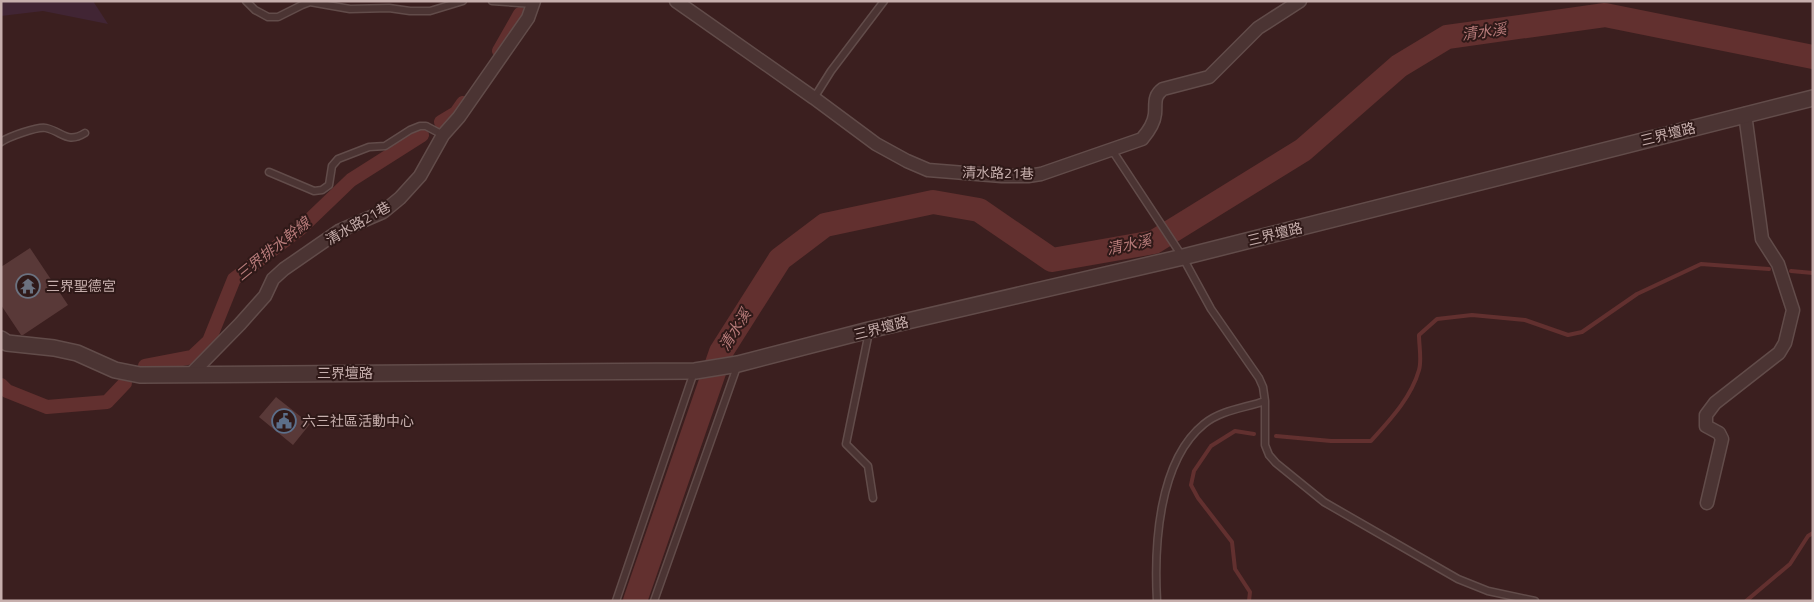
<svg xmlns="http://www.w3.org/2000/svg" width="1814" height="602" viewBox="0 0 1814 602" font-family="'Titillium Web','Noto Sans TC',sans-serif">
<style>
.green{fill:#412534}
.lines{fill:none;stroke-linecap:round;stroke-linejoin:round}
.stream{stroke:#62302f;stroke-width:4}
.canal{stroke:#62302f;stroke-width:14}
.river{stroke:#62302f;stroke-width:24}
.building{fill:#593938}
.service-casing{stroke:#624c4a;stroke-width:9}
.minor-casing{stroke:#624c4a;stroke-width:15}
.tertiary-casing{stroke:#624c4a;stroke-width:18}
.service{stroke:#4b3433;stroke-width:6}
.minor{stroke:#4b3433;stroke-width:12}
.tertiary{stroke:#4b3433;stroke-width:15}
.labels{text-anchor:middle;stroke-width:4;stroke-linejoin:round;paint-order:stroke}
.street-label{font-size:14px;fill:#c7afad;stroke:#2f1918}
.poi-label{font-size:14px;fill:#c7afad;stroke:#2f1918;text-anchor:start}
.water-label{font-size:15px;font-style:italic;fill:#b77b7a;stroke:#2f1918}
</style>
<rect width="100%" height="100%" fill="#3b1f1f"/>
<path class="green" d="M1 1H93L108 24 43 11 1 16Z"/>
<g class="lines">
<path class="stream" d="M1791 271 1813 273
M1276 436 1331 441H1371C1390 420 1411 398 1419 370 1422 360 1419 346 1419 335L1437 319 1472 315 1525 320 1568 335 1582 332 1637 294 1701 264 1769 269
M1249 601 1250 592 1235 569 1232 542 1198 498 1191 485 1194 471 1211 446 1235 431 1254 434
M1746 601 1790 564 1808 536 1813 533"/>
<path class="canal" d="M499 51 520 14
M441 122 456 113 463 103
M145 366 192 357 209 341 234 279 300 229 351 180 422 135
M1 385 7 391 47 407 107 402 125 383"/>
<path class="river" d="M635 601 721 352 780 259 825 225 933 202 979 210 1052 260 1154 242 1303 150 1399 66 1447 37 1605 15 1813 57"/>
</g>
<path class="building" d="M30 248 68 305 23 335H21L1 305V267Z
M276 397 310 424 293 445 259 417Z"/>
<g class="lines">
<g class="service-casing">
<path id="service" d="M246 1 255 10 268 17H278L302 5 310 2 350 9 389 8 410 11H430L463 1
M492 1 533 4
M814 98 831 71 884 1
M1 142C8 137 38 126 46 128 63 132 67 144 85 133
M1112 150 1182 256 1211 309 1259 378 1263 387 1265 401V445L1269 455 1276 463 1324 502 1458 579 1488 591 1535 601
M269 172 314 191 322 190 329 185 332 166 338 159 369 147 385 146 410 130 420 126H426L443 135
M869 332 846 444 868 466 873 498
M616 601 694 372
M654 601 738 364
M1157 601C1154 547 1158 461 1204 424 1221 410 1245 408 1265 401"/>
</g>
<g class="minor-casing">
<path id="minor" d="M676 1 814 98 876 144 907 161 928 170 1002 176H1028L1041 174 1142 139C1148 132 1154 124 1155 114 1156 104 1153 96 1163 89L1209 77 1258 28 1300 1
M191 374 240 324 265 296 273 279 284 269 339 231 383 212 400 198 420 176 443 135 459 117 528 18 534 1
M1707 503 1722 439 1719 433 1706 426V415L1715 403 1779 353 1785 343 1793 310 1778 264 1762 239 1745 114"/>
</g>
<g class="tertiary-casing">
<path id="tertiary" d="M1 339 7 343 54 348 77 353 115 370 140 375 695 371 738 364 869 330 1183 257 1813 98"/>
</g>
<use href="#service" class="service"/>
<use href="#minor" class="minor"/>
<use href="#tertiary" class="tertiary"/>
</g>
<defs>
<g id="temple-ring" transform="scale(1.25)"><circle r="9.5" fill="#2f1918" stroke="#6b7280" stroke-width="1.5"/><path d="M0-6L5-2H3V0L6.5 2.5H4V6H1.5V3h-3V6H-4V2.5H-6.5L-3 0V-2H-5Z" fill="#6b7280"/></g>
<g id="civic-ring" transform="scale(1.25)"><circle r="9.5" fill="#2f1918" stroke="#5c6f8a" stroke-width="1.5"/><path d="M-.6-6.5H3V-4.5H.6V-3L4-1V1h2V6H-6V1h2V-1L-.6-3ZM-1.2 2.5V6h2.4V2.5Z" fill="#5c6f8a"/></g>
</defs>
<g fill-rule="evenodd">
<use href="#temple-ring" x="28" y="286"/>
<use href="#civic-ring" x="284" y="421"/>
</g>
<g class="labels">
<g class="street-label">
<text transform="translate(1668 134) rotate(-14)" y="5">三界壇路</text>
<text transform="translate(998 173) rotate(1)" y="5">清水路21巷</text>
<text transform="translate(358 223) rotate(-30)" y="5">清水路21巷</text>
<text transform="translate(1275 234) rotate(-14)" y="5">三界壇路</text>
<text transform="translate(881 328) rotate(-14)" y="5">三界壇路</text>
<text x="345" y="378">三界壇路</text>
</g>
<g class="poi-label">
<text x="46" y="291">三界聖德宮</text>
<text x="302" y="426">六三社區活動中心</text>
</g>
<g class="water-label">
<text transform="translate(1484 32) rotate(-8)" y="5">清水溪</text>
<text transform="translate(1129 245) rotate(-12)" y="5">清水溪</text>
<text transform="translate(273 249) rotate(-39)" y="5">三界排水幹線</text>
<text transform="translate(735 330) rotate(-58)" y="5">清水溪</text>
</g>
</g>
<rect width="1814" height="602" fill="none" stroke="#c7afad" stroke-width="5"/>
</svg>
